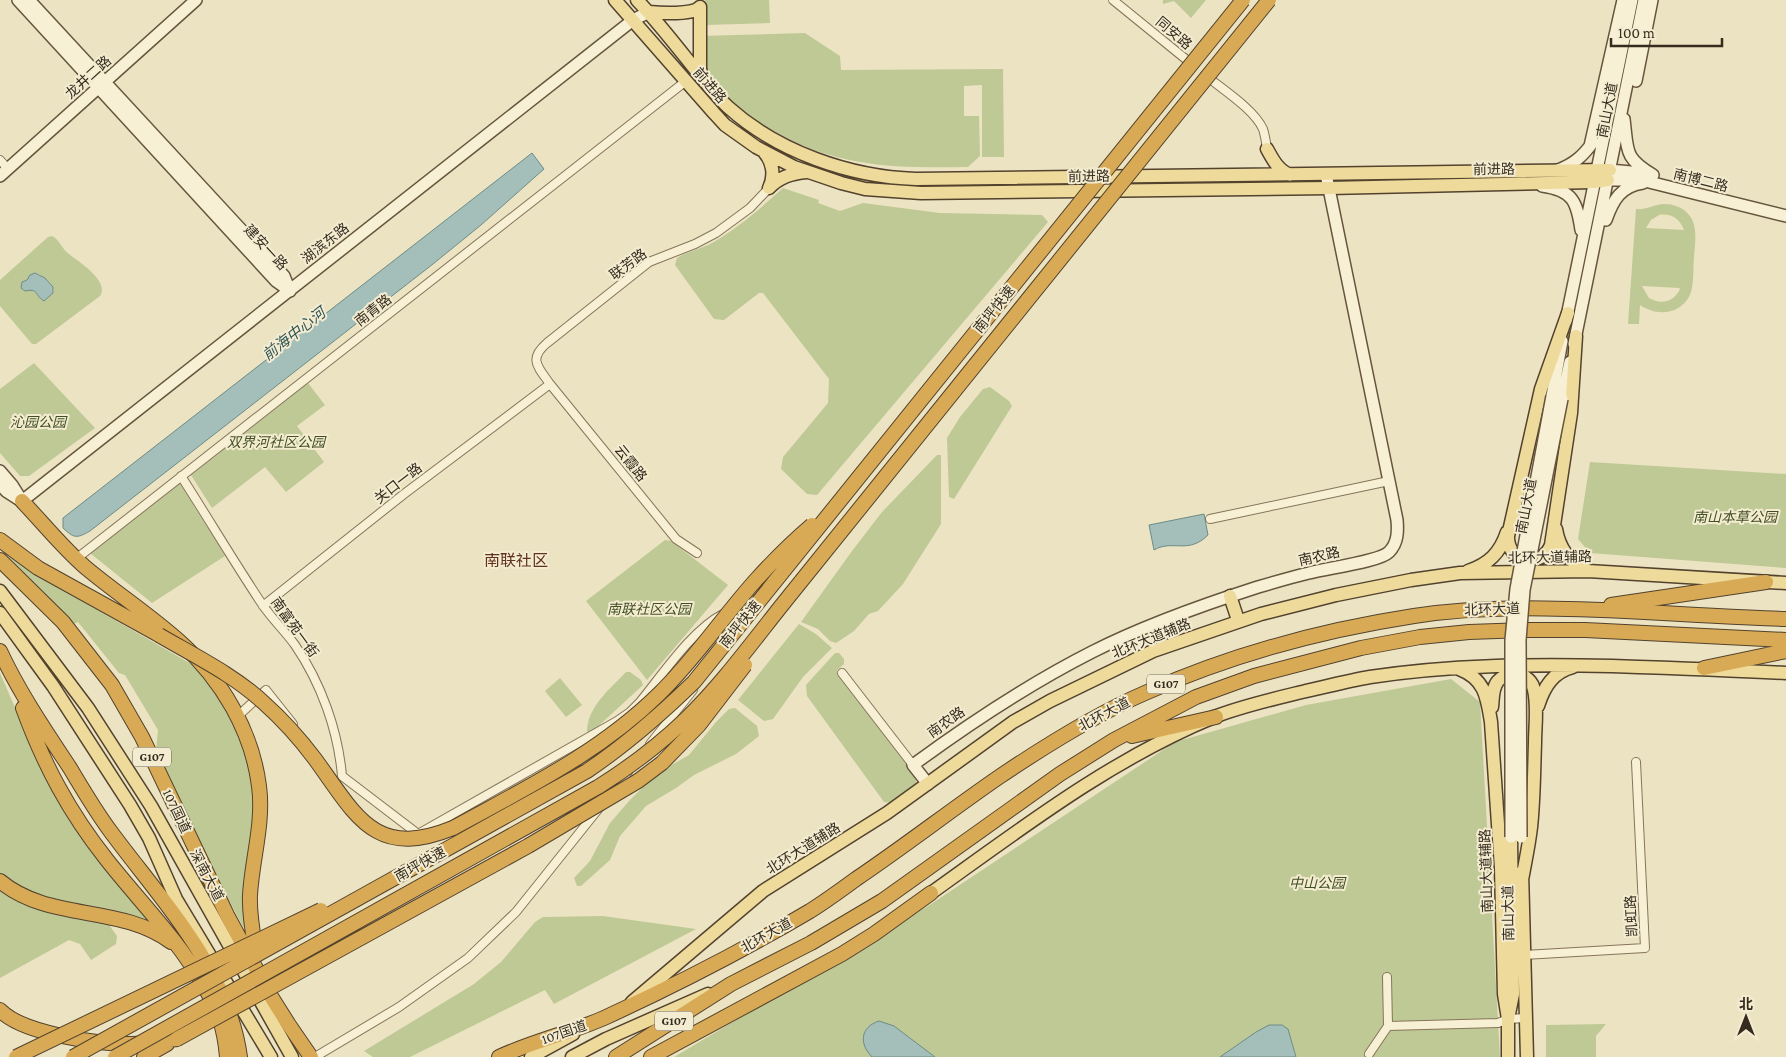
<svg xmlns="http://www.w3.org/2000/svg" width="1786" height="1057" viewBox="0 0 1786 1057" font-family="'Crimson Pro','Noto Sans SC',serif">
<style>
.green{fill:#bfc996;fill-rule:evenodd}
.water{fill:#a4beb9;stroke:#6c8c87}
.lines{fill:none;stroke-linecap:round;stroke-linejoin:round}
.street-casing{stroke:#85745a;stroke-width:10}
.secondary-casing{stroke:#66553d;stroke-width:14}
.primary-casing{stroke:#52422e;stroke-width:15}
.highway-casing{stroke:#52422e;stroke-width:16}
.street{stroke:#f7f0d4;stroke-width:8}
.secondary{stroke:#f7f0d4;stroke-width:11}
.primary{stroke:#eedb9b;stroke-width:12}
.highway{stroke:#d8aa55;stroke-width:14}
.secondary-bridge-casing{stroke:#66553d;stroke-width:14;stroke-linecap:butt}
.highway-bridge-casing{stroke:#52422e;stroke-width:16;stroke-linecap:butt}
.secondary-bridge{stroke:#f7f0d4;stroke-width:11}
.highway-bridge{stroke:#d8aa55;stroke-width:14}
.labels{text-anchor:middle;stroke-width:4;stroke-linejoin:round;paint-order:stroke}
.shield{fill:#f4ecd1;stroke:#6e6554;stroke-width:1}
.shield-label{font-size:12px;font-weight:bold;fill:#352b1e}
.street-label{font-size:14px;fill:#352b1e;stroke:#f4ecd1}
.park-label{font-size:14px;font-style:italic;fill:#425025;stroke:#f4ecd1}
.water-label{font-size:15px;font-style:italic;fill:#2d5354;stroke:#f4ecd1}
.quarter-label{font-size:16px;fill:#60321f;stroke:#f4ecd1}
</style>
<rect width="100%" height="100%" fill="#ece3c2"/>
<path class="green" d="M705 0H769L770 23 706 25Z
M1163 0H1206L1191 18 1174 1 1163 4Z
M805 33 840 56 841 70 1003 69 1004 157H982V85L964 86V116H979L980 156 968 167C898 168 842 168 778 134 760 124 743 114 728 99 722 93 712 86 707 78 703 71 703 45 702 36Z
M783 188 819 200 818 203 840 211 863 203 940 213 1042 215 1048 222 817 495 807 494 781 469 783 457 828 403 829 379 763 293H759L724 320 714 319 675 265 677 258C688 251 701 249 712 243 738 228 761 208 783 188Z
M1663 204C1674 204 1683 207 1690 216 1698 228 1695 244 1694 257 1693 268 1694 282 1691 292 1683 315 1657 317 1640 305L1639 324H1628L1636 209C1646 210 1653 205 1663 204ZM1659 215C1671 213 1680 219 1684 230L1646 228 1651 220ZM1642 286 1679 288 1680 289C1674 302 1661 305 1649 298Z
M52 236C60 240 62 249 69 254 79 262 110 281 100 296L36 344H32L0 306V280L48 237ZM35 273C43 275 52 283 54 291L42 300 33 290H23L21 288 22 282 27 280Z
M34 363 95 428 29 476H20L0 453V389Z
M308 383 325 405 297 426 324 462 286 492 265 467 212 508 191 475Z
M990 387 1009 401 1012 406 954 499 949 497 947 438 960 417 983 389Z
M937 455H941V524L903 584 878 611 869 614 854 631 836 643 830 641 818 629 801 622 852 551 882 512Z
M1590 462 1786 474V568L1590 553 1578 539Z
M179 482 225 556 152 603 90 553Z
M665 540 671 541 728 585 647 680 586 601Z
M3 551 75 597 193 665 209 681 221 698 235 727 245 754 251 772 255 809 245 928 243 927 200 845 156 751 158 730 125 675 119 673 78 622 74 624Z
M799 624 816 634 832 648 803 677 773 719 764 721 738 700Z
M835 653H839L844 659V664L837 670V674L916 777V784L892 803 884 802 807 696 806 685Z
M626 672H630L641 680 643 685 593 731 587 732C587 707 610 689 626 672Z
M0 673 34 751 161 930 56 902 27 892 0 875Z
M560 678 582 705 566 717 545 691Z
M1451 679 1480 702 1500 1057H674L928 906 1175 742 1306 705Z
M735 708 757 726 759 736 736 754 694 775 676 788 646 806 620 836 610 860 581 886H577L574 878 590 861 610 823 629 801 646 784 668 767 689 755 716 722 729 709Z
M0 887 27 905 107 922 117 936 116 944 91 960 80 944 69 940 0 978Z
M603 916 696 929 554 1004 545 990 410 1057H373L364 1051 474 984 501 962 535 922 543 917Z
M1606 1024 1596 1036V1057H1546V1025Z"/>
<path class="water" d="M532 153 544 169 481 225 433 264 90 531C76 539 74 538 63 528V518Z
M35 273 45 278 53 287V293L44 301C34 295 39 288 25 291L21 288 22 282 27 280 30 275Z
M1204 514 1208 535C1188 555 1173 539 1154 550L1149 525Z
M879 1021 894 1026 935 1057H872C859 1044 860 1027 879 1021Z
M1269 1025H1282L1288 1029 1296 1057H1220L1256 1032Z"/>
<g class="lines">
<g class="street-casing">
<path id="street" d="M1113 0 1193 65
M1205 75C1222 89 1254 109 1263 129 1265 135 1266 142 1267 149
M0 160 8 169
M181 476C208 518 234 562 262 604 272 619 285 631 295 645 321 683 338 730 342 776L418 834 617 721 630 712 640 702C663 674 692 630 723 614
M1210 519 1389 481
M697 553 676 539 550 384C538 367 528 359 547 343L649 262 695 244 716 233 750 208 769 188
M76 559 686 81
M263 606 404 494 550 384
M735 608 759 598
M842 673 913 765
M238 716 266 690 293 724
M650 744 693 690
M611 793 628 772
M1524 955 1645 948 1636 762
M1388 1026 1498 1023 1508 1019 1526 1018
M1369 1054 1388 1026 1387 977
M315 1057 399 1007 468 958 516 912 600 807"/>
</g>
<g class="secondary-casing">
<path id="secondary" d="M18 0 276 281 290 291
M29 0 284 276 290 291
M1636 81 1652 0
M1624 119C1628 151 1624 158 1653 175
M1590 146 1623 0
M1558 170C1574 164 1583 156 1593 142
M1610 170 1641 173
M0 176 196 0
M1608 180H1641L1786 216
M1542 186C1573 190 1577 202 1581 230
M1606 220C1613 200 1621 186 1643 183
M1566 321 1632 0
M1574 344 1644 0
M1552 396 1562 341
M1562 399 1570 362
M0 471 12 485 22 501
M0 484 6 491 20 500
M22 501 633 20 649 12
M928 784 913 765C970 723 1029 684 1092 652 1145 625 1202 605 1258 587 1275 582 1292 577 1309 573 1326 568 1379 562 1389 552 1398 543 1398 531 1397 520L1326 174"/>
</g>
<g class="primary-casing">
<path id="primary" d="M615 0 714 113 725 125 756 147 794 167 841 183 865 189 921 193 1329 188 1594 182 1608 180
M637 0C659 23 678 48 698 73 708 85 717 97 728 107 778 152 850 177 916 179L1610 170
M700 7V69L702 76
M649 12C660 13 693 15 700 7
M1267 149C1273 160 1278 170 1290 175
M764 152C773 162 775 176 769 188
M769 188C779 177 792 173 807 172
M1568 313 1541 389 1508 536C1507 563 1542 569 1551 545L1571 413 1576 336
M1556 529C1559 548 1569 562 1587 570
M1468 571C1489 564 1500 553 1507 532
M0 591 88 708 151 806 292 1057
M1230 596 1238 620
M0 613 53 686 130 805 149 838 176 899 271 1057
M1459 669C1485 679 1487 697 1491 722L1501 868 1504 994 1508 1019
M1538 706C1544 687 1553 672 1573 667
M1492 707C1493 699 1492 688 1498 681 1509 669 1531 673 1534 690 1538 707 1535 726 1535 743 1534 771 1534 799 1531 827 1529 845 1525 863 1522 880
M1522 872 1527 1057
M931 893C1022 828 1110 760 1214 717 1242 706 1273 699 1302 692 1325 687 1347 681 1370 677 1450 665 1531 664 1612 666 1670 668 1728 670 1786 673
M632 1002 763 891 887 813 1013 722 1050 701 1153 651 1261 614 1336 595 1411 580 1460 573 1588 571 1786 583
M531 1057 573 1034
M572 1057 606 1039 708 994
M1508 1057V1019L1513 994 1511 837"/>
</g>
<g class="highway-casing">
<path id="highway" d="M22 501C43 523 62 547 85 567 116 593 150 615 180 642 222 680 252 731 259 786 264 823 252 859 250 895 249 914 253 934 256 952
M0 540 38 568 159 635
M0 560 63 622 112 685 142 737 227 915 272 998 289 1025 311 1057
M1611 605 1766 582
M0 651C19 692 45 730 70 768 83 790 96 812 111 832 162 901 228 969 240 1057
M1704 668 1786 651
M23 708C44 765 69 812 107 860 140 902 178 939 204 986 210 997 217 1008 220 1020 224 1032 226 1045 227 1057
M1132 736 1216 717
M0 881C49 922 120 904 171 942
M0 1010C23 1034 98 1044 131 1044 146 1044 162 1041 177 1039
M144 1057 167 1044
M499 1057C533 1041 570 1033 604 1018 674 986 744 950 810 911 826 901 841 890 856 879 905 846 951 810 999 777 1045 746 1094 715 1145 693 1230 655 1323 630 1414 616 1484 605 1555 608 1625 611 1678 614 1732 617 1786 619
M616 1057 731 984 811 943 882 901 1060 774 1114 740 1196 697 1254 676 1361 648 1420 637 1469 632 1526 630H1585L1786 640
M651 1057 842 954 874 934 931 893"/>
</g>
<use href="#street" class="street"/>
<use href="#secondary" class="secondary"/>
<use href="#primary" class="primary"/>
<use href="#highway" class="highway"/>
<g class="secondary-bridge-casing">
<path id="secondary-bridge" d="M1511 837V640L1516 589 1552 396
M1521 837 1520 640 1524 590 1562 399"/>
</g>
<g class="highway-bridge-casing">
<path id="highway-bridge" d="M159 635C195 656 234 675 264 703 283 720 300 739 315 759 356 815 374 860 453 828 526 788 599 753 659 694 695 659 722 618 755 581 773 561 792 542 812 525
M177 1039 528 846 638 781 662 763 699 725 745 665
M16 1057 321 910
M73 1057 587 771C627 744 659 716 694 682L1243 0
M115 1057 598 787C630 767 659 745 686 719 721 685 751 644 782 605L1269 0"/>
</g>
<use href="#secondary-bridge" class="secondary-bridge"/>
<use href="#highway-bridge" class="highway-bridge"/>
</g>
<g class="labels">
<g class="shield">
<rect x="1147" y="674.5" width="38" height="19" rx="4"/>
<rect x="133" y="747.5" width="38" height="19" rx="4"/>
<rect x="655" y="1011.5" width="38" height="19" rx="4"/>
</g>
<g class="shield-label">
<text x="1166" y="688">G107</text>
<text x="152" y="761">G107</text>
<text x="674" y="1025">G107</text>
</g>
<g class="street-label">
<text transform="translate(1174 33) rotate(40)" y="5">同安路</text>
<text transform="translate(88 77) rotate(-42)" y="5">龙井二路</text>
<text transform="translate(710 85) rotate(49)" y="5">前进路</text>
<text transform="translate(1607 110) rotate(-79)" y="5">南山大道</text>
<text transform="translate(1494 169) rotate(-1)" y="5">前进路</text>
<text transform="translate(1089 176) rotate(-1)" y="5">前进路</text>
<text transform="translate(1701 180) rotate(14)" y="5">南博二路</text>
<text transform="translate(325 243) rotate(-38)" y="5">湖滨东路</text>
<text transform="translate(266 247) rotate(47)" y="5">建安一路</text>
<text transform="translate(628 264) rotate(-36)" y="5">联芳路</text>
<text transform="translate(994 309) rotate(-51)" y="5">南坪快速</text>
<text transform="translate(373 310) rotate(-38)" y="5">南青路</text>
<text transform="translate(631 463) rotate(51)" y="5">云霞路</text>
<text transform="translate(398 483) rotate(-38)" y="5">关口一路</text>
<text transform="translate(1526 506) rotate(-79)" y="5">南山大道</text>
<text transform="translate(1319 556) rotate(-13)" y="5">南农路</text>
<text transform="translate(1550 557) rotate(-1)" y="5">北环大道辅路</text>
<text transform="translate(1492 609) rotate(-2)" y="5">北环大道</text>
<text transform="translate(740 624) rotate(-51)" y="5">南坪快速</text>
<text transform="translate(295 627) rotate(54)" y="5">南富苑一街</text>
<text transform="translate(1151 638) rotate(-22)" y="5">北环大道辅路</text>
<text transform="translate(1104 714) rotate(-28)" y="5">北环大道</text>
<text transform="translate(946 722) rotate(-35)" y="5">南农路</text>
<text transform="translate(177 811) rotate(65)" y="5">107国道</text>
<text transform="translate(803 848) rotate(-32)" y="5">北环大道辅路</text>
<text transform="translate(420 864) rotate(-29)" y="5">南坪快速</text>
<text transform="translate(1486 871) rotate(-92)" y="5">南山大道辅路</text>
<text transform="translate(207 875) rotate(62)" y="5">深南大道</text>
<text transform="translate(1508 913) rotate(-91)" y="5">南山大道</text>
<text transform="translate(1631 916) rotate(-93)" y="5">凯虹路</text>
<text transform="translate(766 935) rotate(-29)" y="5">北环大道</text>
<text transform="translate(564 1032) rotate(-19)" y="5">107国道</text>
</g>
<g class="park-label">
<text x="38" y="427">沁园公园</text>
<text x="276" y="447">双界河社区公园</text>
<text x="1735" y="522">南山本草公园</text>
<text x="649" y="614">南联社区公园</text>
<text x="1317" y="888">中山公园</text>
</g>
<g class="water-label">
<text transform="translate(294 334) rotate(-38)" y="5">前海中心河</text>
</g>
<g class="quarter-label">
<text x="516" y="566">南联社区</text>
</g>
</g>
<g transform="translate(1746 1017)" stroke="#f4ecd1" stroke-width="4" paint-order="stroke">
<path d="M0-4L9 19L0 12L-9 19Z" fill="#352b1e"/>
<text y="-8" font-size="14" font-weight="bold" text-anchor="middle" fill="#352b1e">北</text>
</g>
<path d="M1611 38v8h111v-8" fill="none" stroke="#352b1e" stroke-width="2.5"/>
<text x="1618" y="38" font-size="15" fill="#352b1e" stroke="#f4ecd1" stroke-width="4" paint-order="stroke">100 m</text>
</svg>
